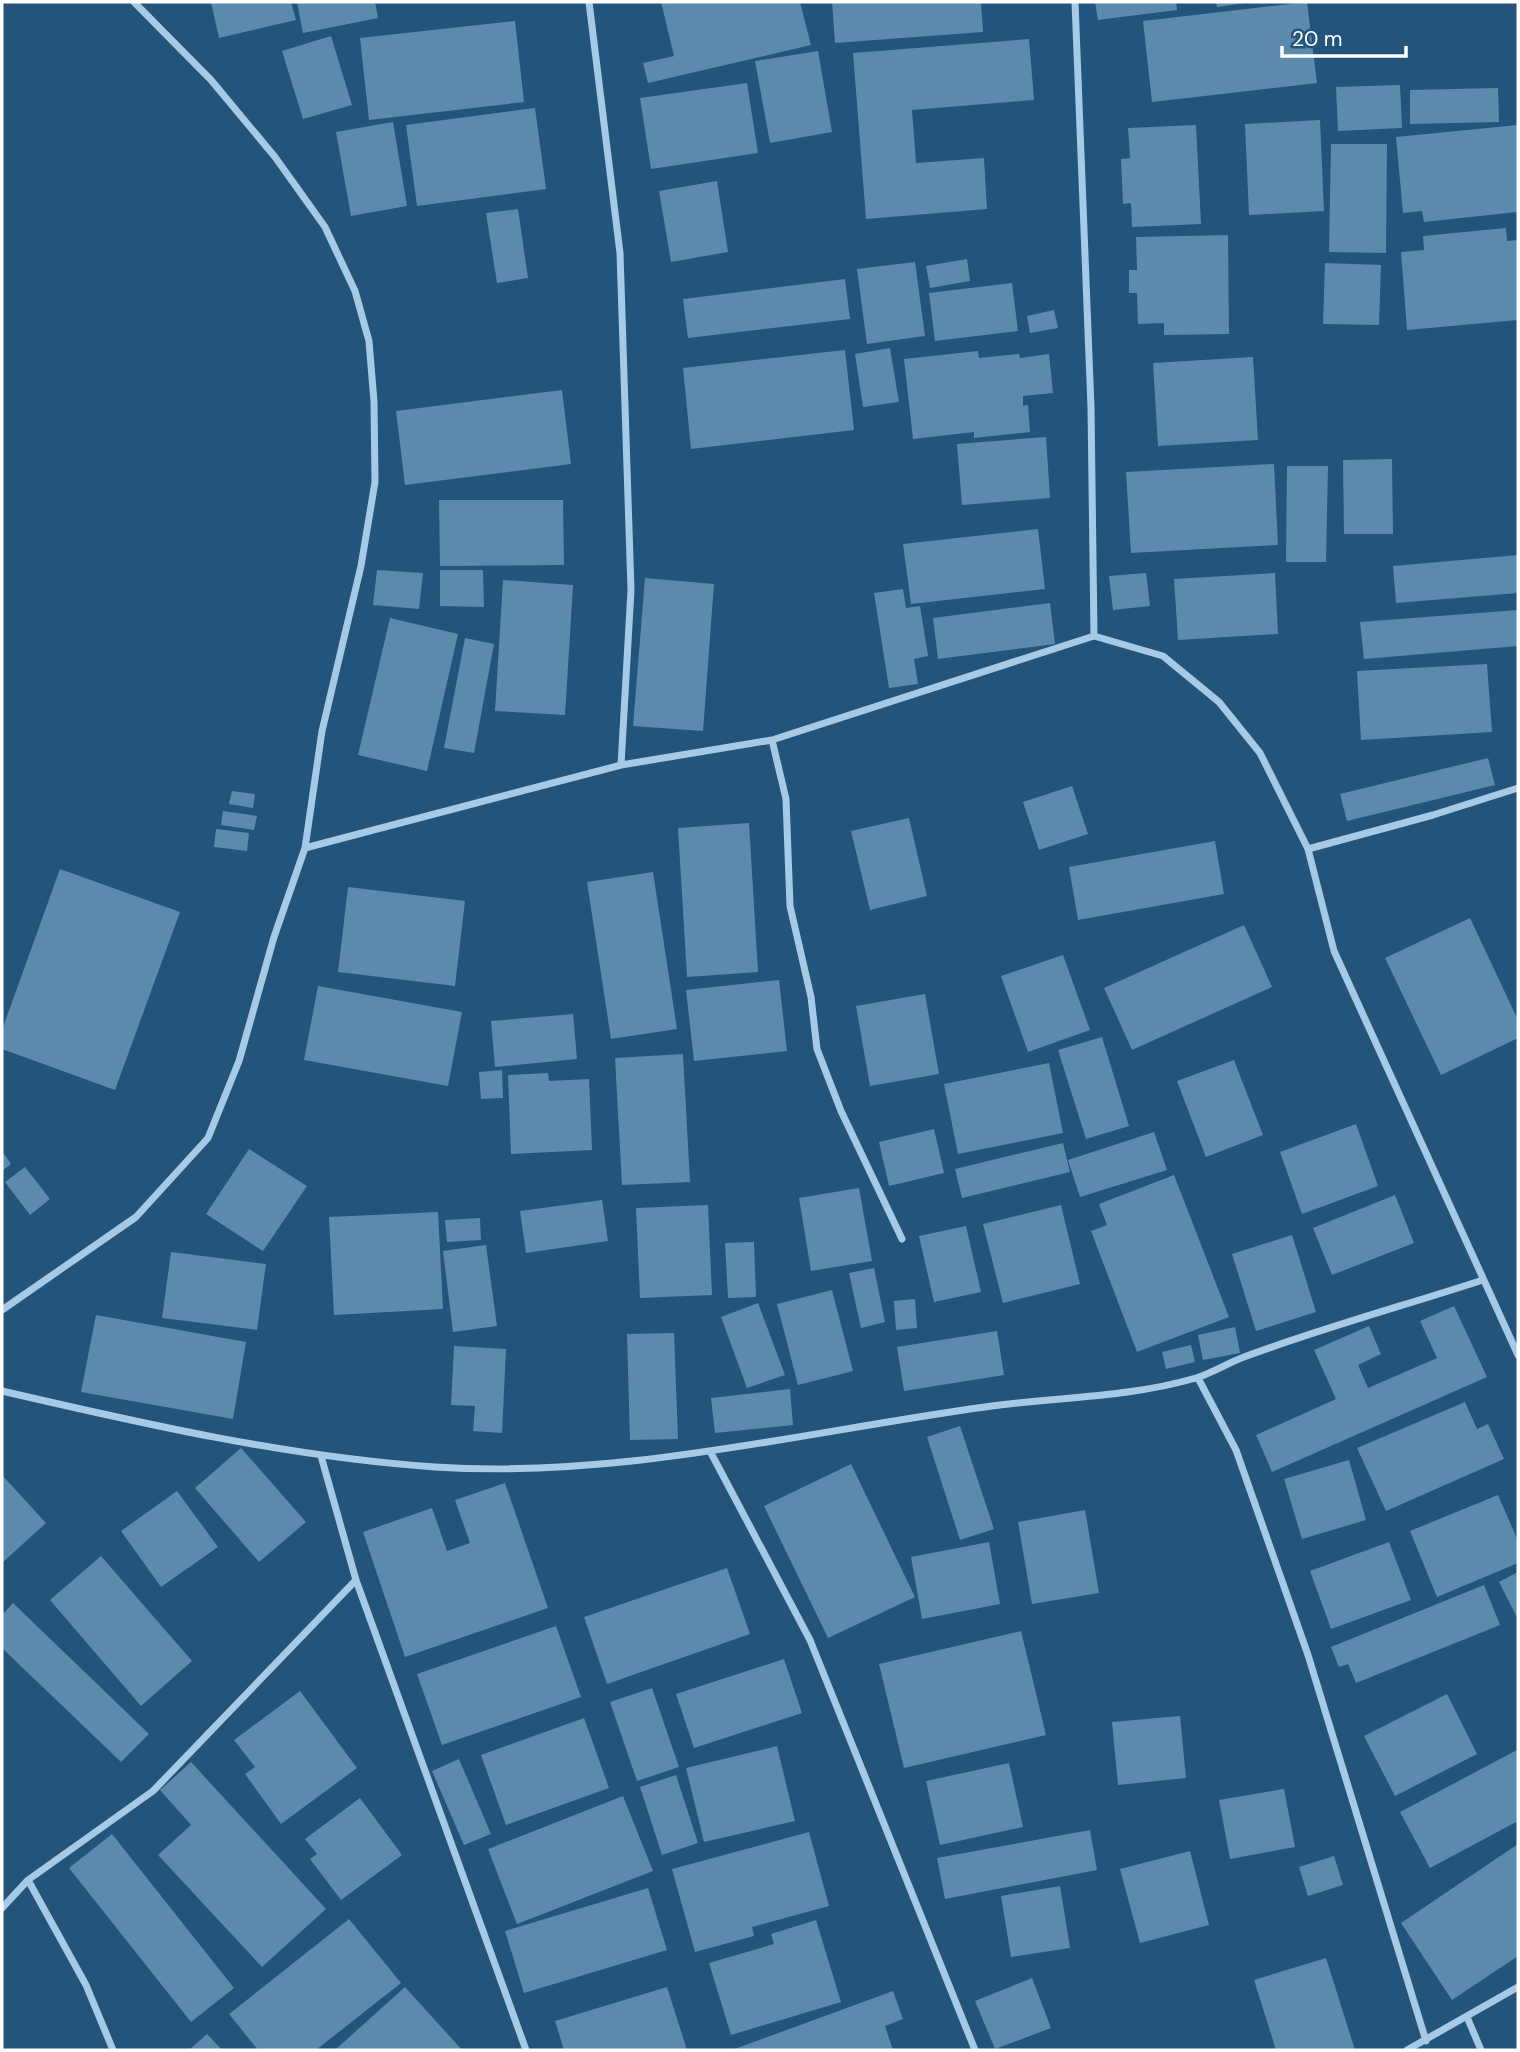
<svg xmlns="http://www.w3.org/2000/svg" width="1520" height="2052" viewBox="0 0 1520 2052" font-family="'DM Sans',sans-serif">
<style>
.building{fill:#5c8aad}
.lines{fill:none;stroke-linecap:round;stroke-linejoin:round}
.minor{stroke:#a6cae5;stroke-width:7}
</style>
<rect width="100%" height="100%" fill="#23547b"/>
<path class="building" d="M211 2H291L296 20 219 38Z
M297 2H375L378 18 303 33Z
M661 2H800L811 45 648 83 643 63 674 56Z
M832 2H981L983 32 835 43Z
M1095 2H1176L1177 10 1098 20Z
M1216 2H1245V3L1217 7Z
M1307 2 1317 83 1152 102 1143 21Z
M515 21 524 102 369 120 360 38Z
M331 36 352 105 303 119 282 51Z
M1029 39 1034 100 912 110 916 163 984 158 987 209 866 219 853 53Z
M818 51 832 132 770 143 755 61Z
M747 83 758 153 651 169 640 98Z
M1400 85 1402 128 1338 131 1336 87Z
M1498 88 1499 122 1410 124V90Z
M535 108 546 189 417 206 406 125Z
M1320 120 1324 211 1249 215 1245 124Z
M393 122 407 206 351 216 336 132Z
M1196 125 1201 224 1132 227 1131 203 1123 204 1121 159 1130 158 1128 128Z
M1518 125 1517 212 1424 222 1422 211 1403 213 1396 137Z
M1331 144H1387L1386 253 1329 252Z
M717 181 728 252 671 262 659 191Z
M518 209 528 278 497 283 486 213Z
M1506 228 1507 241 1518 240V320L1407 330 1401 252 1424 250 1423 236Z
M1228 235 1229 334 1164 335V323L1138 324 1137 293H1129V270H1137L1136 237Z
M967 259 970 281 930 288 926 266Z
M915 262 925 336 867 344 857 269Z
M1325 263 1381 265 1379 325 1323 324Z
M845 279 850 319 688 338 683 299Z
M1012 283 1018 331 935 341 929 293Z
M1054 310 1058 328 1030 333 1027 316Z
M890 348 899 402 863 407 855 354Z
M845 350 854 430 691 449 683 368Z
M978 351 979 358 1019 354 1020 358 1049 354 1053 393 1023 396V406L1028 405 1030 432 974 438V432L913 439 904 359Z
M1253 357 1258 440 1158 446 1153 363Z
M562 390 571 464 405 485 396 411Z
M1046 437 1050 498 962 505 957 444Z
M1392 459 1393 534H1344L1343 460Z
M1274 464 1278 545 1131 553 1126 472Z
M1287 466H1328L1326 562H1286Z
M439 500H563L564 565 440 566Z
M1038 529 1045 589 911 604 903 544Z
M1518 555V593L1396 603 1393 566Z
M377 570 423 573 419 609 373 605Z
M440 570H483L484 607 440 606Z
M1146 573 1150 606 1113 610 1109 576Z
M1275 573 1278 634 1178 640 1174 579Z
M645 578 714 584 703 731 633 726Z
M503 580 573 585 565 715 495 711Z
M903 589 906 608 920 606 928 656 914 659 918 684 889 688 874 593Z
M1050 603 1055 644 938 659 933 618Z
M1518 610V646L1364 659 1360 622Z
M390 618 458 634 427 771 358 755Z
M465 638 494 644 474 753 444 748Z
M1487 664 1492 732 1361 740 1357 671Z
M1488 758 1495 785 1347 821 1340 794Z
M1072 786 1088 834 1039 850 1023 802Z
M232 791 255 794 253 808 229 804Z
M223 811 257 816 254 830 221 825Z
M909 818 927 896 870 910 851 831Z
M749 823 758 972 687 977 678 828Z
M216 829 249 833 247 851 214 847Z
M1215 841 1224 894 1078 920 1069 867Z
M60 869 180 912 115 1090 2 1049V1030Z
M653 872 677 1029 611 1039 587 882Z
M348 887 465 901 455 986 338 972Z
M1470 918 1518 1020V1038L1441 1075 1385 958Z
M1244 925 1272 987 1132 1050 1104 988Z
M1063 955 1090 1030 1028 1052 1001 976Z
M779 980 787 1051 694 1061 686 990Z
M318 986 462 1012 448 1086 304 1060Z
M925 994 939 1074 870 1086 856 1006Z
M573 1014 577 1059 495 1067 491 1021Z
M1102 1037 1129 1126 1086 1139 1058 1050Z
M683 1054 690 1182 622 1185 615 1058Z
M1234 1060 1263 1135 1206 1157 1177 1081Z
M1049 1063 1063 1133 958 1154 944 1084Z
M502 1070 503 1098 481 1099 479 1072Z
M548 1073 549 1081 589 1079 592 1150 511 1154 508 1075Z
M1356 1124 1378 1186 1302 1214 1280 1152Z
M934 1129 944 1173 889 1186 879 1142Z
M1154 1132 1167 1170 1080 1197 1068 1160Z
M1063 1143 1070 1172 962 1198 955 1169Z
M249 1149 307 1186 263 1251 206 1214Z
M2 1151 11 1164 2 1171Z
M25 1167 50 1199 30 1215 5 1182Z
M1174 1175 1229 1317 1137 1352 1091 1231 1107 1225 1099 1204Z
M859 1188 872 1261 811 1271 799 1198Z
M1395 1195 1414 1243 1332 1275 1313 1228Z
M602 1200 608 1241 526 1253 520 1211Z
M708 1205 712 1295 640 1298 636 1208Z
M1061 1205 1080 1284 1003 1303 983 1224Z
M438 1212 443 1309 334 1315 329 1217Z
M480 1218 481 1240 447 1242 445 1220Z
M966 1226 981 1292 934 1302 919 1236Z
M1292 1235 1316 1312 1256 1331 1232 1254Z
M754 1242 756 1297 728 1298 725 1243Z
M486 1245 497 1326 453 1332 443 1251Z
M171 1252 266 1264 257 1330 162 1318Z
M874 1268 885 1322 861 1328 849 1273Z
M832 1290 853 1371 798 1385 777 1304Z
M915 1299 917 1328 896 1330 894 1301Z
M758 1303 785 1375 747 1388 721 1317Z
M1454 1306 1487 1377 1272 1472 1256 1435 1336 1399 1314 1350 1369 1326 1381 1354 1358 1365 1368 1388 1437 1358 1420 1321Z
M96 1315 246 1342 233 1419 81 1392Z
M1235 1327 1240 1353 1203 1360 1198 1335Z
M997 1331 1004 1375 904 1391 897 1347Z
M674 1333 678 1439 630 1440 627 1334Z
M1191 1345 1195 1362 1166 1369 1162 1352Z
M454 1346 506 1349 502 1433 473 1431 475 1406 451 1405Z
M790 1389 793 1425 715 1433 711 1398Z
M1465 1402 1477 1429 1488 1424 1504 1459 1386 1511 1357 1448Z
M960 1426 994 1529 960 1540 927 1437Z
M241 1448 306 1522 259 1562 195 1488Z
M1349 1460 1366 1520 1302 1539 1284 1479Z
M851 1464 915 1597 828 1638 764 1506Z
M2 1475 46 1523 2 1563Z
M505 1483 548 1608 405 1657 363 1532 432 1508 447 1551 470 1543 455 1500Z
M177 1491 218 1547 161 1587 121 1531Z
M1498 1495 1518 1541V1563L1437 1597 1410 1531Z
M1085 1510 1099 1593 1032 1604 1018 1522Z
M989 1542 1000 1604 922 1619 911 1557Z
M1389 1542 1411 1600 1331 1629 1310 1571Z
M101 1556 192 1661 141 1706 50 1600Z
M727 1568 750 1634 607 1684 584 1617Z
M1518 1572V1619L1499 1582Z
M1484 1585 1500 1625 1356 1683 1348 1664 1339 1667 1331 1647Z
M13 1603 149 1734 121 1762 2 1648V1615Z
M556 1626 581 1697 442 1745 417 1674Z
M1021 1631 1046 1735 904 1768 879 1664Z
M784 1659 802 1713 694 1748 676 1694Z
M652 1688 679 1767 637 1781 610 1702Z
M300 1691 357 1768 281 1824 245 1774 255 1767 234 1740Z
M1447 1694 1477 1754 1395 1796 1364 1736Z
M1180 1716 1186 1778 1118 1785 1112 1722Z
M584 1718 609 1788 506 1825 481 1755Z
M777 1746 795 1821 704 1842 686 1768Z
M1517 1750 1518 1821 1430 1868 1400 1812Z
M459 1759 491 1834 464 1845 432 1771Z
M191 1762 326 1909 262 1967 158 1855 191 1825 160 1790Z
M1009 1763 1023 1827 940 1845 926 1781Z
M676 1775 698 1843 662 1855 640 1787Z
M1284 1789 1295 1847 1230 1859 1219 1800Z
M623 1796 653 1871 517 1924 488 1849Z
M360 1798 402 1855 341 1900 310 1859 317 1854 305 1839Z
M1090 1830 1097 1870 945 1899 937 1858Z
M809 1832 829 1906 752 1927 754 1936 695 1952 672 1869Z
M112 1834 234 1988 191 2022 69 1868Z
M1518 1844V1956L1452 2000 1401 1923Z
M1190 1851 1209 1925 1140 1943 1120 1869Z
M1334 1856 1343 1885 1308 1896 1299 1867Z
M1060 1886 1070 1948 1011 1957 1001 1896Z
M648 1888 667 1950 524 1993 505 1931Z
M349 1919 401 1983 316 2050H258L229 2014Z
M816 1920 841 2002 731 2035 709 1963 774 1944 771 1934Z
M1326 1958 1355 2050H1276L1254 1980Z
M1032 1978 1051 2028 995 2049 975 2001Z
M405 1987 462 2050H335Z
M667 1987 687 2050H564L555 2021Z
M893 1991 903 2019 885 2026 893 2050H732Z
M207 2034 222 2050H189Z"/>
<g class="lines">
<path class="minor" d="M589 2 620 253 631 590 621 765
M1075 2 1091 407 1094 636
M772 740 786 799 790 906 811 997 817 1049 841 1111 902 1239
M305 848 621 765 772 740 1094 636 1163 656 1219 702 1260 753 1308 849 1334 951 1518 1355
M1308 849 1433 815 1518 788
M2 1310 136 1217 208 1138 239 1061 274 937 305 848 322 731 361 566 375 482 374 402 369 341 355 291 325 227 275 157 211 80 134 2
M1198 1378 1236 1450 1308 1655 1426 2041
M2 1391C144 1424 289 1457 435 1467 622 1479 802 1432 985 1407 1055 1397 1127 1398 1196 1378 1212 1373 1228 1363 1244 1357 1322 1328 1403 1306 1483 1280
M711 1453 810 1640 975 2050
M321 1456 356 1580 526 2050
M28 1880 86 1985 113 2050
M2 1908 28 1880 153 1791 356 1580
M1467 2017 1481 2050
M1407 2050 1518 1987"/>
</g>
<rect width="1520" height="2052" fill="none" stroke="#ffffff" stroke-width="7"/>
<path d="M1282 46v10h124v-10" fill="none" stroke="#ffffff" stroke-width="3.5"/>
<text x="1292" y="46" font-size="21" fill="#ffffff" stroke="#23547b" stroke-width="5" paint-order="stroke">20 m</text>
</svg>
